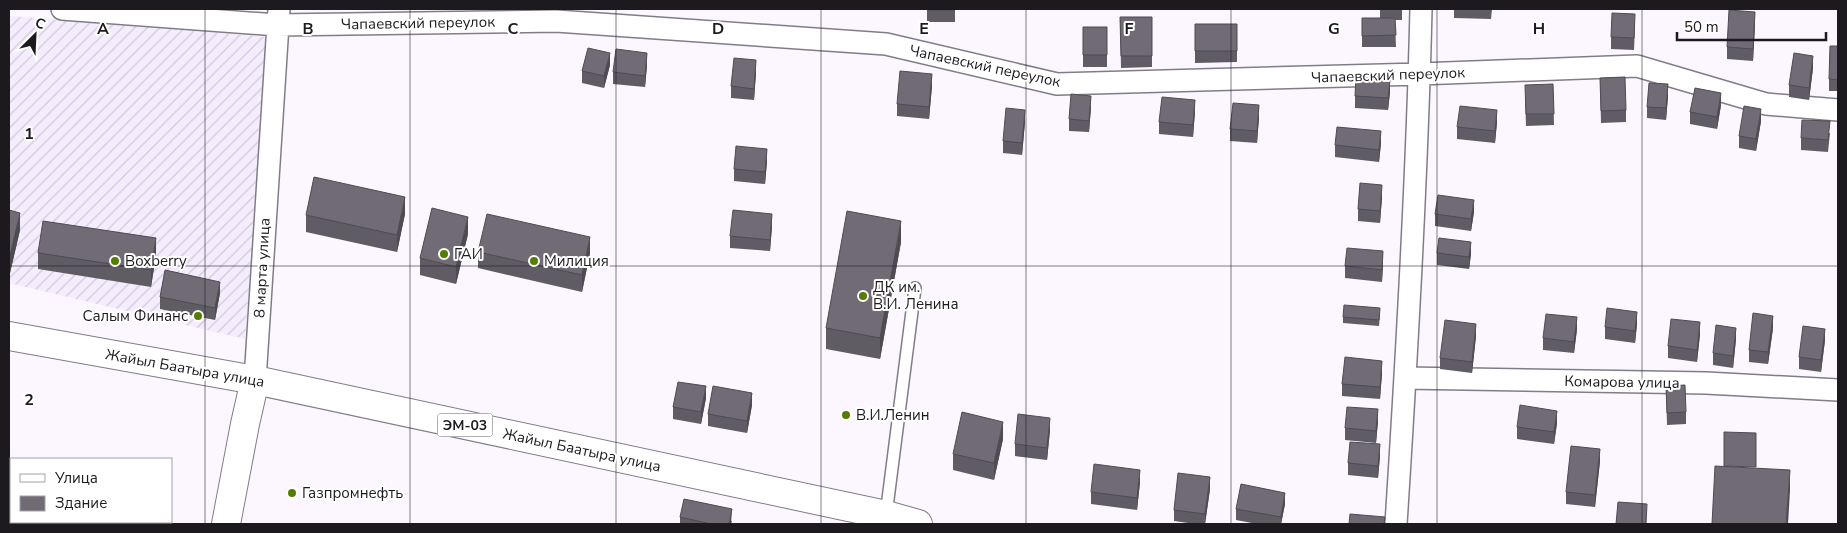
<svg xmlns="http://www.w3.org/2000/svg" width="1847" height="533" viewBox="0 0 1847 533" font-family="'Nunito Sans',sans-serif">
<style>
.industrial{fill:url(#industrial-furrows)}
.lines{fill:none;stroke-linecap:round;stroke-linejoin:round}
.lane-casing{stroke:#817d86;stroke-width:14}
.street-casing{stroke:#817d86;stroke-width:24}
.secondary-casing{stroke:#817d86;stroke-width:30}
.highway-casing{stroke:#817d86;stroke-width:30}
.lane{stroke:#fff;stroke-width:11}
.street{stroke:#fff;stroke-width:21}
.secondary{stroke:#fff;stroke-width:28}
.highway{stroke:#fff;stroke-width:28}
.wall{fill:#605c64}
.shaded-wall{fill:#4e4b51}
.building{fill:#706b74;stroke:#4e4b51}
.grid{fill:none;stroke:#1c1a1e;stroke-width:1;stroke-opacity:0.55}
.poi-dot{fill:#537d00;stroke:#fff;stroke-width:2}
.labels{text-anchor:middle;stroke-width:4;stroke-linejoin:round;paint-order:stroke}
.shield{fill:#fff;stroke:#605f62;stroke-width:1}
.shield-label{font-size:14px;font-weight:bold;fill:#1c1a1e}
.street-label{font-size:15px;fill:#1c1a1e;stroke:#fff}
.poi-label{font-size:15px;fill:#1c1a1e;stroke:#fff;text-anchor:start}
.grid-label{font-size:16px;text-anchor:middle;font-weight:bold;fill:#1c1a1e;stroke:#fff;stroke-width:4;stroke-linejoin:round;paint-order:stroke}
</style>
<defs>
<pattern id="industrial-furrows" width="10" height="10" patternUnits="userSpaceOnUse" patternTransform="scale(1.25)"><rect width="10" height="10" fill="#f5ecfd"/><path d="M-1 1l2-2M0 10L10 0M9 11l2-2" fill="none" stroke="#d1cad8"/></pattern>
</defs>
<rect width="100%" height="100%" fill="#fbf6ff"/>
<path class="industrial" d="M9 16 268 37 245 339 9 283Z"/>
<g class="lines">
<g class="lane-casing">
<path id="lane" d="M886 515 915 288"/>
</g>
<g class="street-casing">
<path id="street" d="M62 9 277 25 556 21 886 44 1057 84 1419 74 1637 66 1766 104 1838 110
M1405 378 1706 383 1838 390
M255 380 279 9
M1396 524C1407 353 1417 181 1421 9"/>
</g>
<g class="secondary-casing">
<path id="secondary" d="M226 524 245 424 255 380"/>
</g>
<g class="highway-casing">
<path id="highway" d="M9 336 255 380 886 515 918 524"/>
</g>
<use href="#lane" class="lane"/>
<use href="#street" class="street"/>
<use href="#secondary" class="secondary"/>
<use href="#highway" class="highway"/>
</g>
<path class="wall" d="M927 9H955V22H927Z
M1380 9H1402V20H1395L1396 47H1362V18H1380Z
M1454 9H1492L1491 19 1454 18Z
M1120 17H1152V67L1121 68Z
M1755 23 1753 61 1727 59V47Z
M1195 24H1237V62L1195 63Z
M1635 26 1634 50 1611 49V37Z
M1083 27H1107V67H1083Z
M1838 46V91H1829V79Z
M610 65 604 88 582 83V71Z
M647 65 645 87 613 84V72Z
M1813 68 1809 100 1789 97V85Z
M756 72 754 100 731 98V86Z
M1600 78 1626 110V122L1601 123Z
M1553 84 1554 125 1526 126 1525 96Z
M932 86 929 119 897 116V104Z
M1390 92 1388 110 1355 108V96Z
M1668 96 1666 120 1647 118V107Z
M1721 105 1717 129 1690 124V112Z
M1091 107 1089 132 1069 131V119Z
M1195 111 1193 137 1159 134V122Z
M1259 117 1257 143 1230 141V129Z
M1761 121 1756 151 1739 148V136Z
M1025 122 1022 155 1003 153V141Z
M1497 122 1495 143 1457 139V127Z
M1830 133 1828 152 1801 150V138Z
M1381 143 1379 162 1335 157V145Z
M767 161 765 184 734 181V169Z
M1382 197 1380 223 1358 221V209Z
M9 210 20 230 10 273H9Z
M1474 212 1471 231 1435 226V214Z
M405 214 397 252 306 232V215Z
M772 226 770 251 730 248V236Z
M468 234 456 284 420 275V258Z
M901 242 880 359 826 349V328Z
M478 252 590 253 582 292 478 268Z
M38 253 156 255 151 287 38 269Z
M1437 253 1471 254 1469 269 1437 265Z
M1383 263 1382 282 1345 278V266Z
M220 293 215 320 160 309V297Z
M1380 314 1379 326 1343 323V317Z
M1637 324 1635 343 1605 339V327Z
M1773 328 1768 364 1749 362V350Z
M1577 329 1574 353 1543 350V338Z
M1700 334 1697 362 1668 358V346Z
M1476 336 1472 373 1440 369V358Z
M1736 339 1733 368 1713 365V353Z
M1825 340 1821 372 1799 369V357Z
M1382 373 1380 399 1342 396V384Z
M1666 386 1686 412V424L1667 425Z
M706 398 701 424 673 419V407Z
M752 405 747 433 708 426V414Z
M1378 421 1376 443 1345 440V428Z
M1557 423 1554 444 1517 439V427Z
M1050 430 1047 460 1015 456V444Z
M1003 439 994 480 953 470V454Z
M1380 456 1378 478 1348 475V463Z
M1600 461 1595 507 1566 504V492Z
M1140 482 1137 510 1091 504V492Z
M1210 489 1205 524H1195L1174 521V510Z
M1285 504 1281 524H1257L1236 520V509Z
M680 517 732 521 731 524H680Z"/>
<path class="shaded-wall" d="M1755 12V23L1753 61V49Z
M610 53V65L604 88V76Z
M647 53V65L645 87V76Z
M1813 56V68L1809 100V88Z
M756 60V72L754 100V89Z
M932 74V86L929 119V107Z
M1390 80V92L1388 110V98Z
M1668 84V96L1666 120V108Z
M1721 93V105L1717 129V117Z
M1091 96V107L1089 132V121Z
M1195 100V111L1193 137V125Z
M1259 105V117L1257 143V131Z
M1761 109V121L1756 151V139Z
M1025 110V122L1022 155V143Z
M1497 110V122L1495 143V131Z
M1381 131V143L1379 162V150Z
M767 149V161L765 184V172Z
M1382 185V197L1380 223V211Z
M405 197V214L397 252V235Z
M1474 200V212L1471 231V219Z
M20 213V230L10 273V256Z
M772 214V226L770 251V240Z
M468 217V234L456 284V267Z
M901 221V242L880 359V338Z
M590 237V253L582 292V275Z
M156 238V255L151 287V270Z
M1471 242V254L1469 269V257Z
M1383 251V263L1382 282V270Z
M220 282V293L215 320V308Z
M1637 312V324L1635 343V331Z
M1773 316V328L1768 364V352Z
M1577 317V329L1574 353V342Z
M1700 322V334L1697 362V350Z
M1476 324V336L1472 373V362Z
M1736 328V339L1733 368V356Z
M1825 329V340L1821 372V360Z
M1382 361V373L1380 399V387Z
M706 386V398L701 424V412Z
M752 393V405L747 433V421Z
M1378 409V421L1376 443V431Z
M1557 411V423L1554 444V432Z
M1050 418V430L1047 460V448Z
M1003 422V439L994 480V463Z
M1380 444V456L1378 478V466Z
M1600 449V461L1595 507V495Z
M1140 470V482L1137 510V498Z
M1790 470V491L1788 524H1786Z
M1210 477V489L1205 524V514Z
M1285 493V504L1281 524V517Z
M732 509 731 524H729Z"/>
<path class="building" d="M927 9H955V10H927Z
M1729 10 1755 12 1753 49 1727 47Z
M1612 13 1635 14 1634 38 1611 37Z
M1120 17H1152V56H1121Z
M1362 18H1395L1396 35 1362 36Z
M1195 24H1237V51H1195Z
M1083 27H1107V55H1083Z
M1830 46H1838V80L1829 79Z
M588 48 610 53 604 76 582 71Z
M616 49 647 53 645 76 613 72Z
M1794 53 1813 56 1809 88 1789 85Z
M734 58 756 60 754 89 731 86Z
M900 71 932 74 929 107 897 104Z
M1356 77 1390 80 1388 98 1355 96Z
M1625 77 1626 110 1601 111 1600 78Z
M1649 83 1668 84 1666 108 1647 107Z
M1553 84 1554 114H1526L1525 85Z
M1695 88 1721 93 1717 117 1690 112Z
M1071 94 1091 96 1089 121 1069 119Z
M1162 97 1195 100 1193 125 1159 122Z
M1233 103 1259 105 1257 131 1230 129Z
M1460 106 1497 110 1495 131 1457 127Z
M1744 106 1761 109 1756 139 1739 136Z
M1006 108 1025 110 1022 143 1003 141Z
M1802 120 1830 121 1828 140 1801 138Z
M1337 127 1381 131 1379 150 1335 145Z
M736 146 767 149 765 172 734 169Z
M314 177 405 197 397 235 306 215Z
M1360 183 1382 185 1380 211 1358 209Z
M1438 195 1474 200 1471 219 1435 214Z
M432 208 468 217 456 267 420 258Z
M9 210 20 213 10 256H9Z
M733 210 772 214 770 240 730 236Z
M847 211 901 221 880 338 826 328Z
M487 214 590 237 582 275 478 252Z
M43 221 156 238 151 270 38 253Z
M1439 238 1471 242 1469 257 1437 253Z
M1347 248 1383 251 1382 270 1345 266Z
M165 270 220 282 215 308 160 297Z
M1344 305 1380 308 1379 320 1343 317Z
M1607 308 1637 312 1635 331 1605 327Z
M1753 313 1773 316 1768 352 1749 350Z
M1546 314 1577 317 1574 342 1543 338Z
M1671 319 1700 322 1697 350 1668 346Z
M1445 320 1476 324 1472 362 1440 358Z
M1716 325 1736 328 1733 356 1713 353Z
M1803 326 1825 329 1821 360 1799 357Z
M1345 357 1382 361 1380 387 1342 384Z
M678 382 706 386 701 412 673 407Z
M1685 385 1686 412 1667 413 1666 386Z
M713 386 752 393 747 421 708 414Z
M1520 405 1557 411 1554 432 1517 427Z
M1347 407 1378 409 1376 431 1345 428Z
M962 412 1003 422 994 463 953 454Z
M1018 414 1050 418 1047 448 1015 444Z
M1724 432 1756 433V467L1724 466Z
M1350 442 1380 444 1378 466 1348 463Z
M1571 446 1600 449 1595 495 1566 492Z
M1094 464 1140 470 1137 498 1091 492Z
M1715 466 1790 470 1786 524H1712Z
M1178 473 1210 477 1205 514 1174 510Z
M1241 484 1285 493 1281 517 1236 509Z
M9 497H11V522H92V524H9Z
M684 499 732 509 729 524H711L680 517Z
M1618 502 1647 504 1646 524H1616Z
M1350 514 1385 517 1384 524H1349Z"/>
<path class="grid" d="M205 9V524M410 9V524M616 9V524M821 9V524M1026 9V524M1231 9V524M1437 9V524M1642 9V524M9 266H1838"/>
<g class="poi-dot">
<circle cx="444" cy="254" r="5"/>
<circle cx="115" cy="261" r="5"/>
<circle cx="534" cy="261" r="5"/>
<circle cx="863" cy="296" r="5"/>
<circle cx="198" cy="316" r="5"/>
<circle cx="846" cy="415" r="5"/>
<circle cx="292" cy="493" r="5"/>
</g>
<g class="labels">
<rect class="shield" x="437.5" y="413.5" width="55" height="23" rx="4"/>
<g class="shield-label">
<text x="465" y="430">ЭМ-03</text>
</g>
<g class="street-label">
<text transform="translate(418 23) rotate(-1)" y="5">Чапаевский переулок</text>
<text transform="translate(985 66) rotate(12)" y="5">Чапаевский переулок</text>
<text transform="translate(1388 75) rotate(-2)" y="5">Чапаевский переулок</text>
<text transform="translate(262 268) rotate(-87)" y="5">8 марта улица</text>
<text transform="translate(185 368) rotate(10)" y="5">Жайыл Баатыра улица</text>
<text transform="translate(1622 382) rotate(1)" y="5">Комарова улица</text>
<text transform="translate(582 450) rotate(12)" y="5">Жайыл Баатыра улица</text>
</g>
<g class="poi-label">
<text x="454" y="259">ГАИ</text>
<text x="125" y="266">Boxberry</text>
<text x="544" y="266">Милиция</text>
<text x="873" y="292">ДК им.<tspan x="873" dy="17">В.И. Ленина</tspan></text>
<text x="188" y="321" text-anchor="end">Салым Финанс</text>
<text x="856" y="420">В.И.Ленин</text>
<text x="302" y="498">Газпромнефть</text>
</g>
</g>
<g class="grid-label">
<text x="103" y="34">A</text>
<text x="308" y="34">B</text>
<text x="513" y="34">C</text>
<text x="718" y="34">D</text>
<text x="924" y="34">E</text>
<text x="1129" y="34">F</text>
<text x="1334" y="34">G</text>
<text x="1539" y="34">H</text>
<text x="29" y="139">1</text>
<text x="29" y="405">2</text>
</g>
<rect width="1847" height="533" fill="none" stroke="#1c1a1e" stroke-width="20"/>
<rect x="10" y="458" width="162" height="65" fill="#ffffff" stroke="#a4a3a5"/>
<rect x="20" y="474" width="25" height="8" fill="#ffffff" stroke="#a4a3a5"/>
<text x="55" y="483" font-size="15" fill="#1c1a1e">Улица</text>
<rect x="20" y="496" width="25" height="15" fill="#706b74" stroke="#a4a3a5"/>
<text x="55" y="508" font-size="15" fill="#1c1a1e">Здание</text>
<g transform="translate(35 35) rotate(24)" stroke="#ffffff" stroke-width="4" paint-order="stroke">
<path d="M0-4L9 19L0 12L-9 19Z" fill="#1c1a1e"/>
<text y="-8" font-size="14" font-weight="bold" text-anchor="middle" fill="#1c1a1e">С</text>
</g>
<path d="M1677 32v8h149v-8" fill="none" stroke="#1c1a1e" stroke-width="2.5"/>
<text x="1684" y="32" font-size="15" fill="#1c1a1e" stroke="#ffffff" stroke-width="4" paint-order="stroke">50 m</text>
</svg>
